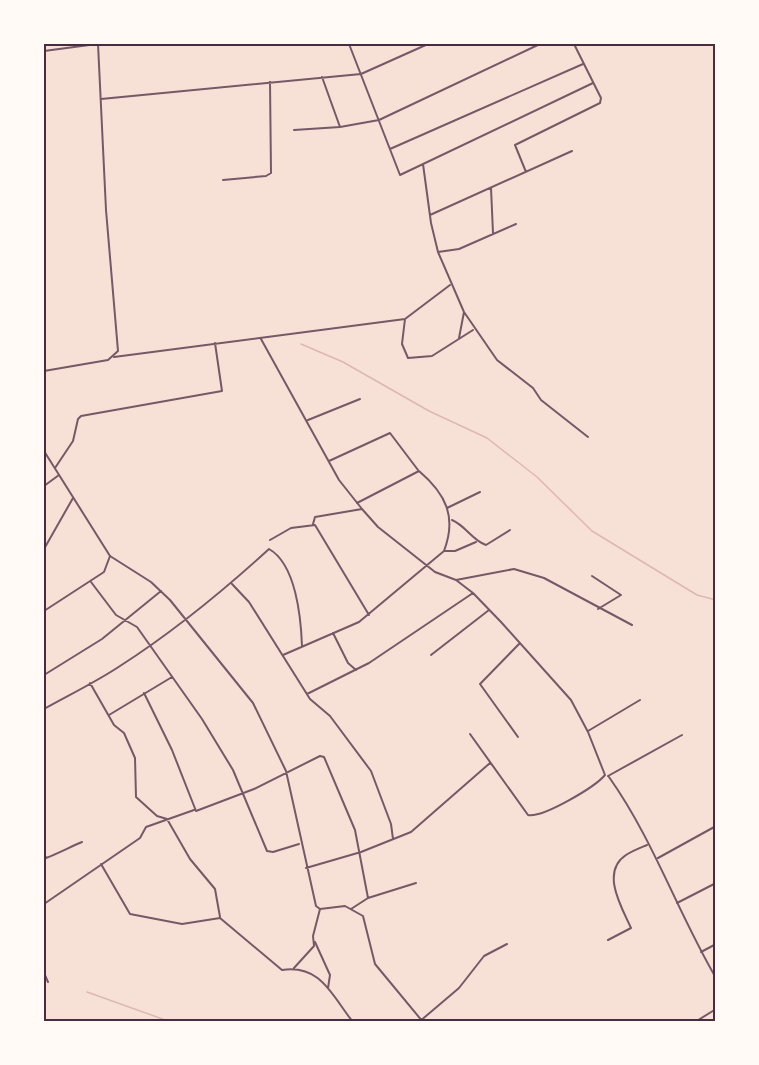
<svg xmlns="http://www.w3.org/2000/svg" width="759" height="1065" viewBox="0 0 759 1065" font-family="'Fira Sans',sans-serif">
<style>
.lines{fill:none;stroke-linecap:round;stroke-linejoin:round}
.stream{stroke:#dcb8b0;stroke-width:1.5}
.minor{stroke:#755966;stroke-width:2}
.tertiary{stroke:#755966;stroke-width:2}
.neatline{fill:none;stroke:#4a2c40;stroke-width:2}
</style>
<rect width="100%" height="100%" fill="#f7e1d7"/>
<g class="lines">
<path class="stream" d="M301 344 343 362 429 411 487 438 537 477 592 531 697 595 716 600
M87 992 171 1022"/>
<path class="minor" d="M349 44 400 175 593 83
M44 51 97 44
M322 77 340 127
M101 99 361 74 428 44
M294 130 340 127 379 120 540 44
M390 149 583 64
M423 164 431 223 438 252 459 249 516 224
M526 172 515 145 600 103 601 98 574 44
M223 180 266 176 271 173 270 82
M491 188 493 233
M430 215 572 151
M438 252 464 312 497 360 533 388 541 400 588 437
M405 319 402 344 408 358 432 356 473 330
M459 338 464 312
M261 339 339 480 362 509 378 527 435 572 456 580 473 593 501 622 571 700 588 732 605 775C595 787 543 818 528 815L470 734
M114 357 405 319 450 285
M308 420 360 399
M329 461 390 433 418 470
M55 468 73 441 78 419 81 416 222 391 215 343
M44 486 59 475
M447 508 480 492
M452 520C466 526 472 540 486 545L510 530
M313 524 315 517 362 509
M270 540 291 528 315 525 369 615
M44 549 73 498
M444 551H455L476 542
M110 556 151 582 170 600 253 703 286 771 316 906 320 909 345 906 363 916 375 964 423 1022
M592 576 621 595 598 609
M456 580 514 569 544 578 632 625
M91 582 116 615 137 627 202 719 233 770 267 851 273 852 299 844
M232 584 249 602 310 699 330 716 371 771 391 824 393 839
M333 633 348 663 356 670
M283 655 359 622 444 551C457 517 446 494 419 471L357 503
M431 655 489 610
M44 675 102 639 161 591
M90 683 114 725 124 733 135 758 136 797 157 816 167 819 190 859 215 889 220 917
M144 693 172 750 196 811 254 789 320 756 324 757 355 830 368 898
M307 694 369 663 473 593
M44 709C69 695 96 682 120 666 173 632 223 591 269 549 296 564 301 618 302 646
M109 715 172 677
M588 731 640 700
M518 737 480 684 520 643
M608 776 682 735
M609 777C653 839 677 911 716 978
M44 854 46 858C57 854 70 847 82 842
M658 858 716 826
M101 864 130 914 182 924 220 918 282 970C321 964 332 996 353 1022
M306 868 361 852 411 832 490 763
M677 903 716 883
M44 904 140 838 146 827 194 810
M351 909 368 898 416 883
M608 940 631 928C622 908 600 872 626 855 632 851 640 848 647 845
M315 942 330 975 328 988
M701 952 716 944
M294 968 314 946 313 936 320 909
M44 973 48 982
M419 1022 459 988 484 956 507 944
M695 1022 716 1009"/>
<path class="tertiary" d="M44 371 108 360 118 351 106 210 98 44
M44 451 110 556 104 572 44 611"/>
</g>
<rect width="759" height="1065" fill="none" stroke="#fffaf5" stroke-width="90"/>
<rect x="45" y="45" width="669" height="975" class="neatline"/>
</svg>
